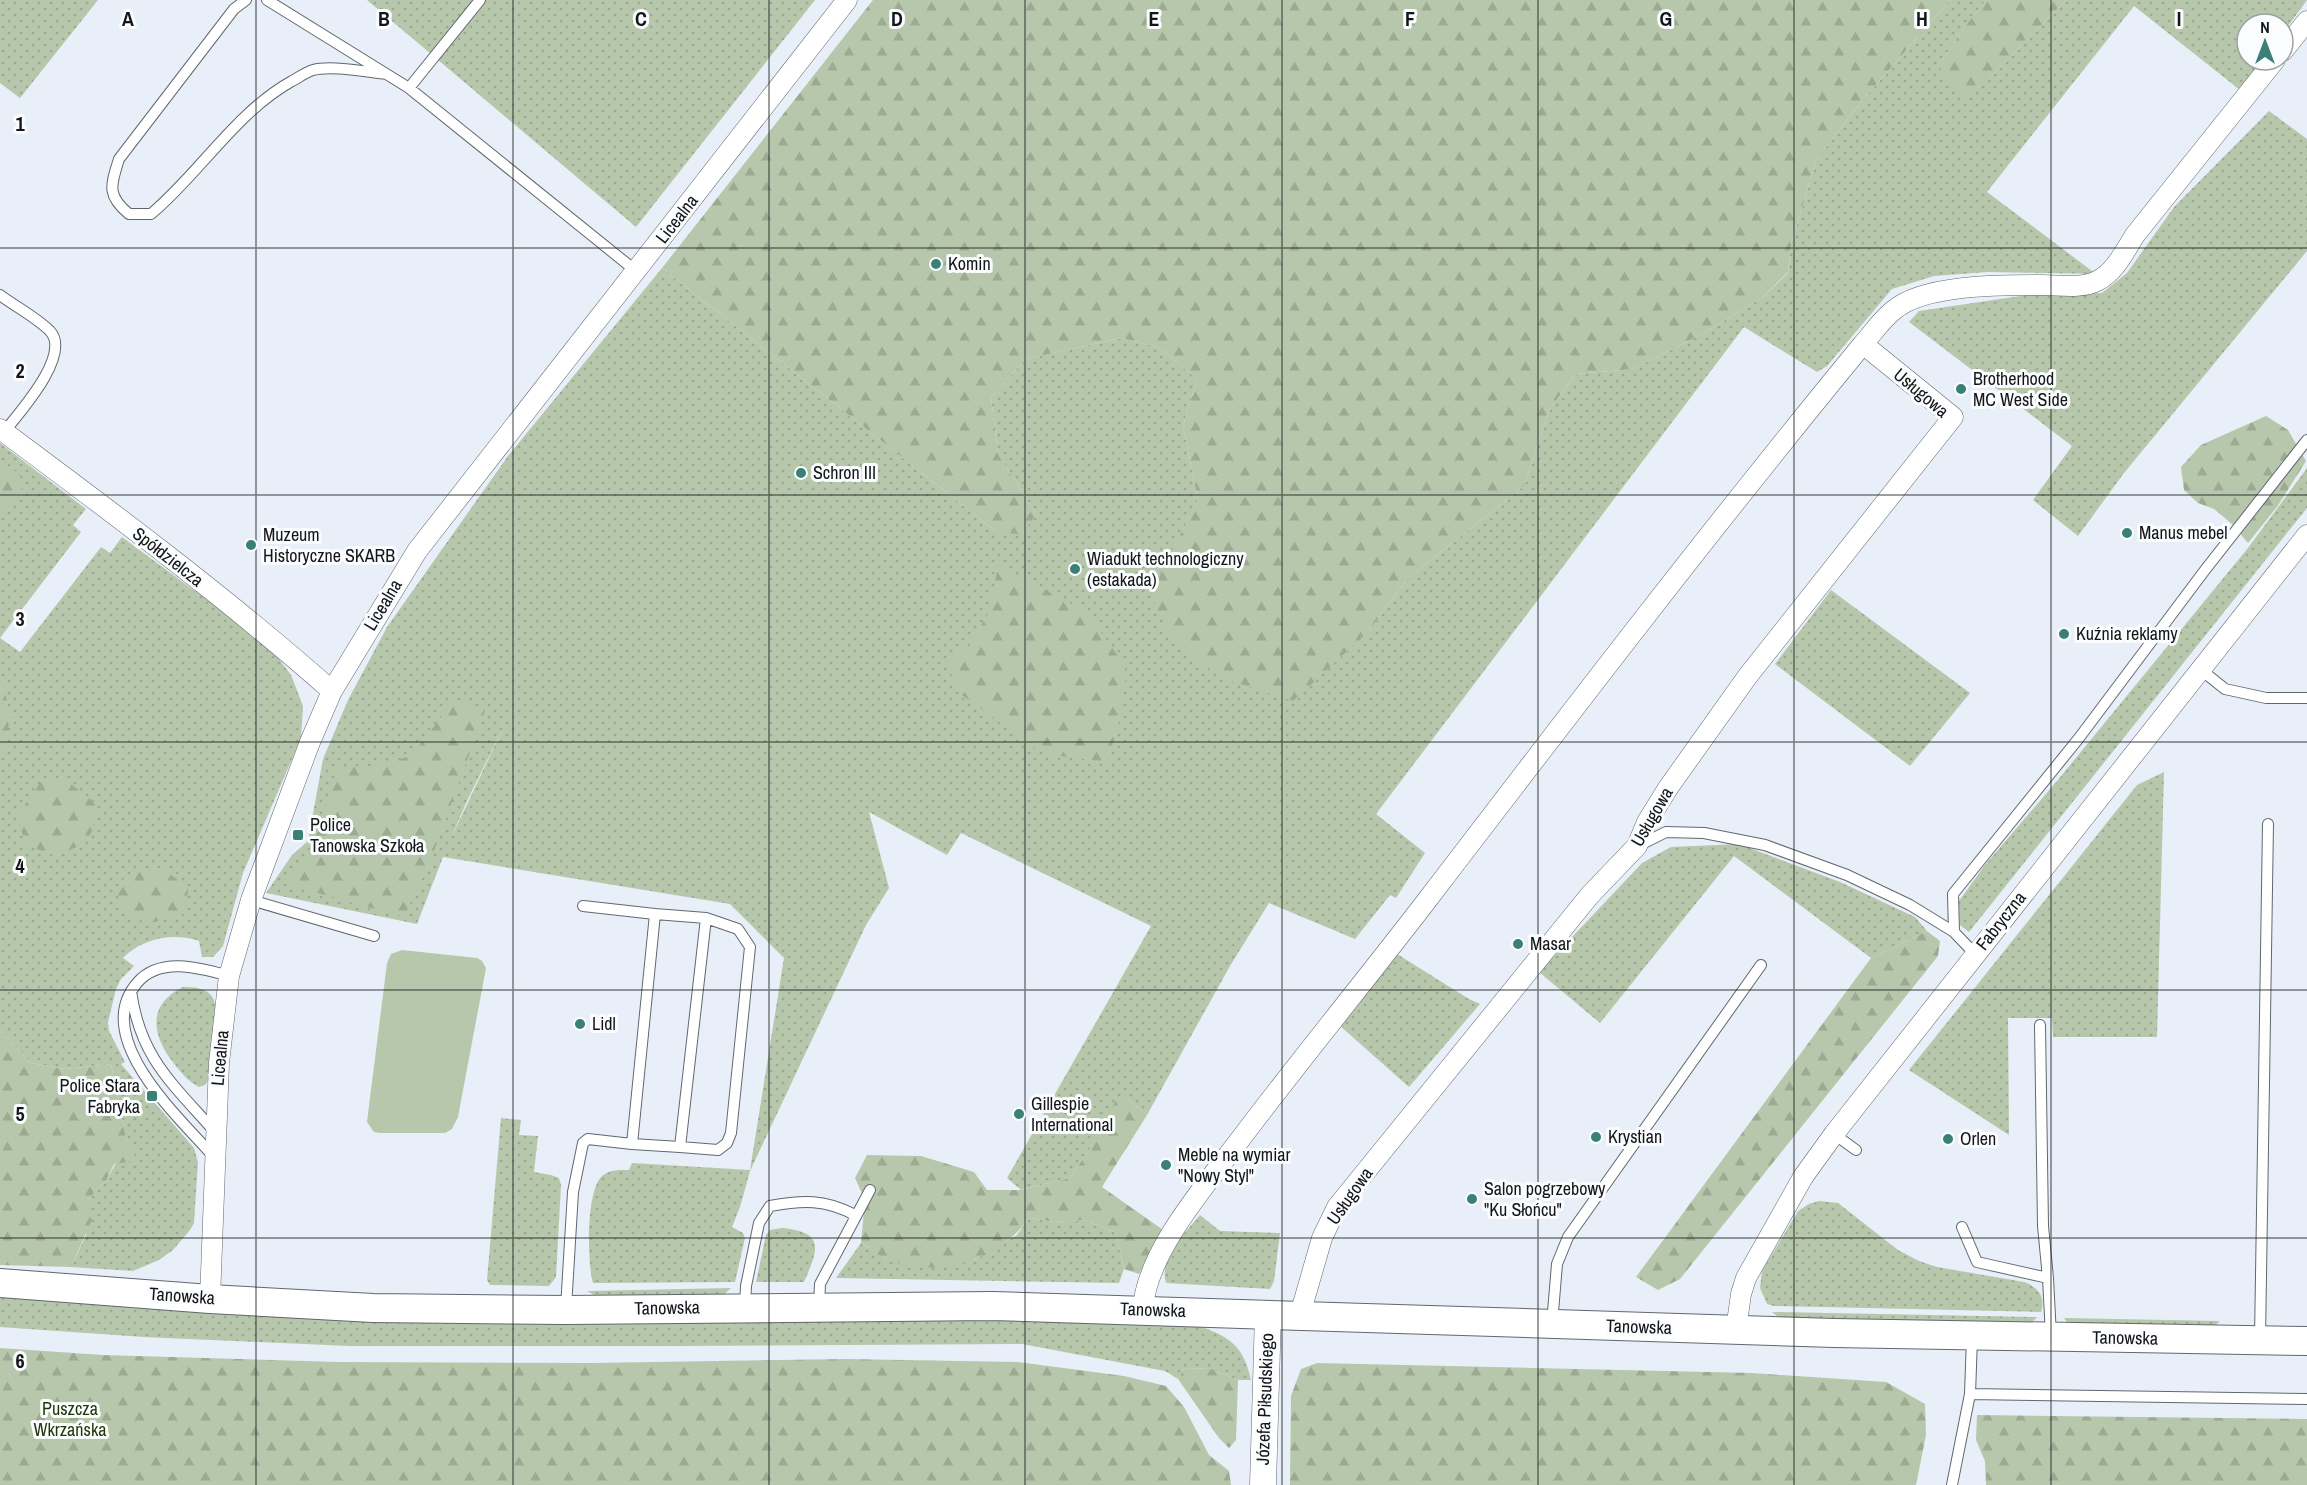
<svg xmlns="http://www.w3.org/2000/svg" width="2307" height="1485" viewBox="0 0 2307 1485" font-family="'Archivo Narrow',sans-serif">
<style>
.grass{fill:url(#grass-dots);fill-rule:evenodd}
.forest{fill:url(#forest-firs)}
.garden{fill:#b6c7ab}
.lines{fill:none;stroke-linecap:round;stroke-linejoin:round}
.service-casing{stroke:#62676f;stroke-width:12}
.minor-casing{stroke:#62676f;stroke-width:21}
.tertiary-casing{stroke:#62676f;stroke-width:27}
.secondary-casing{stroke:#62676f;stroke-width:30}
.service{stroke:#fff;stroke-width:10}
.minor{stroke:#fff;stroke-width:20}
.tertiary{stroke:#fff;stroke-width:26}
.secondary{stroke:#fff;stroke-width:28}
.grid{fill:none;stroke:#131518;stroke-width:1.5;stroke-opacity:0.55}
.poi-dot{fill:#3a8077;stroke:#fbfcfe;stroke-width:2}
.labels{text-anchor:middle;stroke-width:6;stroke-linejoin:round;paint-order:stroke}
.street-label{font-size:18px;fill:#131518;stroke:#fbfcfe}
.poi-label{font-size:18px;fill:#131518;stroke:#fbfcfe;text-anchor:start}
.park-label{font-size:18px;fill:#1e3707;stroke:#fbfcfe}
.grid-label{font-size:20px;text-anchor:middle;font-weight:bold;fill:#131518;stroke:#fbfcfe;stroke-width:6;stroke-linejoin:round;paint-order:stroke}
</style>
<defs>
<pattern id="grass-dots" width="8" height="8" patternUnits="userSpaceOnUse" patternTransform="scale(1.5)"><rect width="8" height="8" fill="#b6c7ab"/><path d="M2 2h.1M6 6h.1" fill="none" stroke="#9caa92" stroke-width="1.8" stroke-linecap="round"/></pattern>
<pattern id="forest-firs" width="22" height="20" patternUnits="userSpaceOnUse" patternTransform="scale(1.5)"><rect width="22" height="20" fill="#b6c7ab"/><path d="M5 1l3.5 6h-7zM16 11l3.5 6h-7z" fill="#9caa92"/></pattern>
</defs>
<rect width="100%" height="100%" fill="#e9eff8"/>
<path class="grass" d="M0 0H98L20 98 0 83Z
M367 0H815L636 227Z
M1950 0H1986L1969 21 1941 62 1987 81 2066 0H2307L2283 33V24H2247V60H2263L2240 90 2134 6 1987 192 2096 274 1988 272 1934 276 1892 289 1827 366 1817 372 1744 327 1376 814 1425 853 1396 898 1390 895 1355 939 1269 903 1230 966 1147 1115 1125 1097 1070 1178 1021 1190 1007 1178 1151 926 961 833 947 855 869 812 889 888 866 925 750 1171 740 1207 732 1227 743 1233 745 1238 735 1282 593 1283C587 1262 586 1191 602 1176 611 1169 619 1170 629 1170L632 1163 750 1170 784 958 730 904 443 857 417 924 266 893 292 855 308 841 323 759 348 700 387 627 508 456 662 268 998 533 1036 514 998 454 991 397 1026 359 1121 338 1159 347 1197 379 1183 426 1198 500 1151 595 1369 631 1407 579 1524 486 1549 410 1576 374 1633 369 1702 334 1763 297 1788 273 1791 245 1816 160 1861 102ZM506 722 451 838 467 801Z
M2269 111 2307 139V251L2124 473 2078 536 2033 500 2072 446 1909 322 1919 311 2027 295 2102 293 2127 273 2174 207Z
M0 443 86 509 73 525 81 532 0 638 20 652 101 547 110 553 122 537 269 646 291 675 303 706 301 738 243 873 223 946 213 957H202L199 941C174 932 141 939 123 958L134 966 121 979 116 989 108 1022 109 1031 125 1062 121 1064 194 1148 198 1162 194 1223 190 1230 173 1250 159 1260 133 1271 71 1267 86 1235 87 1201 106 1181 127 1143 111 1064 65 1069 31 1063 0 1031Z
M2307 468V508L1969 932 1960 925 1959 901 1985 865 2057 781 2248 548Z
M1831 590 1970 693 1910 766 1775 664Z
M2164 772 2157 1037H2053L2052 1018H2008L2009 1135 1909 1070 2137 785Z
M1739 844 1840 882 1915 917 1927 931 1871 958 1734 856 1600 1023 1539 972 1642 863 1671 847Z
M1397 954 1469 999 1480 1004 1409 1087 1339 1025Z
M183 987C193 987 208 988 213 998 220 1011 210 1063 209 1079L205 1085 199 1087C187 1081 180 1071 172 1061 151 1033 148 1004 183 987Z
M501 1118 521 1120 519 1135 538 1136 534 1172 551 1175 559 1178 561 1185 556 1277 549 1286 490 1285 487 1280Z
M1819 1201 1838 1203 1898 1250 1919 1261 1937 1267 2024 1282C2038 1287 2046 1297 2041 1312L1774 1306 1767 1304 1760 1288 1762 1271 1798 1211 1809 1204Z
M1200 1215 1220 1231 1280 1233 1274 1281 1270 1289 1166 1283C1158 1258 1185 1233 1200 1215Z
M1029 1218 1055 1222 1085 1220 1116 1233 1124 1269 1119 1283 836 1278 861 1243 886 1259 975 1260 1017 1235Z
M782 1228C826 1232 818 1250 804 1282H756L766 1235 770 1230Z
M731 1288 720 1298 601 1299 587 1291Z
M0 1292 923 1314 1197 1325C1229 1337 1243 1344 1251 1380H1238L1209 1368 1184 1369 1178 1379 1165 1371 1022 1344 676 1346H349L144 1337 0 1327Z
M1772 1312 2037 1317 2030 1324 1781 1319Z
M2064 1318 2220 1321 2216 1325 2070 1326Z"/>
<path class="forest" d="M873 0H1950L1861 102 1816 160 1791 245 1788 272 1763 297 1702 334 1633 369 1576 374 1549 410 1524 486 1407 579 1369 631 1293 701 1222 678 1172 641 1150 594 1198 500 1183 426 1197 379 1159 347 1121 338 1026 359 991 397 998 454 1036 514 1023 534 998 533 662 268Z
M1986 0H2066L1987 81 1964 96 1941 79V62L1969 21Z
M2266 416 2288 430 2306 461 2277 507 2248 543 2232 524 2214 509 2198 503 2184 490 2181 467 2201 445Z
M0 462 20 474 22 494 0 515Z
M998 565 1085 611 1127 668 1121 716 1107 762 1044 754 962 695 944 660 969 646 990 610Z
M0 680 3 682 10 716 4 754 0 753Z
M455 699 485 711 430 862 404 917 282 883 312 846 337 768 372 766 411 756Z
M63 778 97 804C92 841 91 841 57 856L25 845 18 815 41 781Z
M160 868 188 886 187 913 147 924 123 909 116 889 127 875Z
M1927 931 1940 941 1938 956 1680 1279 1658 1290 1636 1277 1871 958Z
M0 1031 31 1063 65 1069 111 1064 127 1143 138 1160 114 1164 106 1181 87 1201 94 1215 71 1267 0 1265Z
M1125 1097 1147 1115 1102 1187 1166 1232 1139 1274 1124 1269 1116 1233 1085 1220 1055 1222 1029 1218C998 1262 939 1279 889 1260 879 1257 870 1248 861 1243L865 1200 855 1178 867 1155 921 1156 974 1172 987 1190H1021L1070 1178 1093 1144 1117 1098Z
M0 1348 103 1355 338 1362 591 1363 846 1359 1018 1362 1124 1376 1166 1386 1184 1407 1209 1455 1229 1471 1231 1485H0Z
M1317 1363 1752 1373 1886 1382 1925 1404 1926 1435 1916 1485H1290L1291 1396 1301 1369Z
M1209 1368 1238 1380 1236 1440 1229 1448 1219 1438 1178 1379 1184 1369Z
M1977 1415 2307 1419V1485H1986L1985 1461 1976 1440Z"/>
<path class="garden" d="M402 950 477 958 482 961 486 968 458 1117 452 1129 445 1133H380L374 1132 367 1122 387 963 391 954Z"/>
<g class="lines">
<g class="service-casing">
<path id="service" d="M246 0 234 9 119 159C111 185 106 195 129 214H151C200 173 235 113 292 81 298 78 306 72 313 70 331 65 367 72 386 74
M267 0 409 88 636 271
M409 88 480 0
M0 295C16 307 36 317 50 331 72 355 19 413 4 432
M2200 669 2225 689 2266 698H2307
M1638 846 1666 832 1704 833 1765 845 1847 875 1910 905 1954 932
M251 900 374 936
M1975 954 1954 932 1953 894 2079 738 2205 570 2307 440
M131 991C140 1058 173 1084 215 1132
M2040 1025 2043 1226 2048 1278
M1834 1134 1856 1150
M632 1144 680 1147 706 918 655 914
M680 1147 718 1150 727 1143 731 1133 750 947 738 929 706 918
M214 1157C180 1118 90 1038 137 983 160 956 200 968 229 976
M1962 1227 1977 1262 2048 1278 2051 1336
M819 1306 820 1284 870 1190
M745 1307 746 1286 759 1223 770 1206C803 1200 825 1199 855 1215
M566 1308 573 1192 583 1143 588 1139 632 1144 655 914 583 906
M1552 1324 1557 1264 1568 1237 1761 965
M2260 1340 2268 824
M1970 1394 2307 1399
M1952 1485 1970 1394 1972 1338"/>
</g>
<g class="minor-casing">
<path id="minor" d="M2283 51 2307 21
M1863 344C1873 333 1882 319 1894 310 1924 284 2003 285 2042 285 2060 285 2081 289 2097 281 2115 272 2125 251 2135 235L2275 60
M0 429C113 513 227 598 332 691
M210 1299 219 1063 229 976 251 900 310 742 332 691 417 551 847 0
M1143 1310C1145 1252 1211 1179 1245 1133 1305 1054 1368 977 1428 899 1571 712 1714 525 1863 344L1953 417 1747 677 1668 788 1647 822 1637 846 1590 895 1337 1207 1322 1238 1303 1304 1302 1315
M1736 1330 1741 1294 1746 1278 1803 1177 1834 1134 2307 535"/>
</g>
<g class="tertiary-casing">
<path id="tertiary" d="M1263 1485 1268 1314"/>
</g>
<g class="secondary-casing">
<path id="secondary" d="M0 1283 210 1299 373 1308 566 1310 993 1306 1834 1333 2307 1341"/>
</g>
<use href="#service" class="service"/>
<use href="#minor" class="minor"/>
<use href="#tertiary" class="tertiary"/>
<use href="#secondary" class="secondary"/>
</g>
<path class="grid" d="M256 0V1485M513 0V1485M769 0V1485M1025 0V1485M1282 0V1485M1538 0V1485M1794 0V1485M2051 0V1485M0 248H2307M0 495H2307M0 742H2307M0 990H2307M0 1238H2307"/>
<g class="poi-dot">
<circle cx="936" cy="264" r="6"/>
<circle cx="1961" cy="389" r="6"/>
<circle cx="801" cy="473" r="6"/>
<circle cx="2127" cy="533" r="6"/>
<circle cx="251" cy="545" r="6"/>
<circle cx="1075" cy="569" r="6"/>
<circle cx="2064" cy="634" r="6"/>
<rect x="292" y="829" width="12" height="12" rx="3"/>
<circle cx="1518" cy="944" r="6"/>
<circle cx="580" cy="1024" r="6"/>
<rect x="146" y="1090" width="12" height="12" rx="3"/>
<circle cx="1019" cy="1114" r="6"/>
<circle cx="1596" cy="1137" r="6"/>
<circle cx="1948" cy="1139" r="6"/>
<circle cx="1166" cy="1165" r="6"/>
<circle cx="1472" cy="1199" r="6"/>
</g>
<g class="labels">
<g class="street-label">
<text transform="translate(677 219) rotate(-52)" y="6">Licealna</text>
<text transform="translate(1921 393) rotate(40)" y="6">Usługowa</text>
<text transform="translate(168 557) rotate(38)" y="6">Spółdzielcza</text>
<text transform="translate(383 605) rotate(-59)" y="6">Licealna</text>
<text transform="translate(1652 817) rotate(-60)" y="6">Usługowa</text>
<text transform="translate(2001 921) rotate(-52)" y="6">Fabryczna</text>
<text transform="translate(220 1058) rotate(-85)" y="6">Licealna</text>
<text transform="translate(1350 1196) rotate(-55)" y="6">Usługowa</text>
<text transform="translate(182 1296) rotate(4)" y="6">Tanowska</text>
<text transform="translate(667 1308) rotate(-1)" y="6">Tanowska</text>
<text transform="translate(1153 1310) rotate(2)" y="6">Tanowska</text>
<text transform="translate(1639 1327) rotate(2)" y="6">Tanowska</text>
<text transform="translate(2125 1338) rotate(1)" y="6">Tanowska</text>
<text transform="translate(1265 1399) rotate(-88)" y="6">Józefa Piłsudskiego</text>
</g>
<g class="poi-label">
<text x="948" y="270">Komin</text>
<text x="1973" y="385">Brotherhood<tspan x="1973" dy="21">MC West Side</tspan></text>
<text x="813" y="479">Schron III</text>
<text x="2139" y="539">Manus mebel</text>
<text x="263" y="541">Muzeum<tspan x="263" dy="21">Historyczne SKARB</tspan></text>
<text x="1087" y="565">Wiadukt technologiczny<tspan x="1087" dy="21">(estakada)</tspan></text>
<text x="2076" y="640">Kuźnia reklamy</text>
<text x="310" y="831">Police<tspan x="310" dy="21">Tanowska Szkoła</tspan></text>
<text x="1530" y="950">Masar</text>
<text x="592" y="1030">Lidl</text>
<text x="140" y="1092" text-anchor="end">Police Stara<tspan x="140" dy="21">Fabryka</tspan></text>
<text x="1031" y="1110">Gillespie<tspan x="1031" dy="21">International</tspan></text>
<text x="1608" y="1143">Krystian</text>
<text x="1960" y="1145">Orlen</text>
<text x="1178" y="1161">Meble na wymiar<tspan x="1178" dy="21">"Nowy Styl"</tspan></text>
<text x="1484" y="1195">Salon pogrzebowy<tspan x="1484" dy="21">"Ku Słońcu"</tspan></text>
</g>
<g class="park-label">
<text x="70" y="1415">Puszcza<tspan x="70" dy="21">Wkrzańska</tspan></text>
</g>
</g>
<g class="grid-label">
<text x="128" y="26">A</text>
<text x="384" y="26">B</text>
<text x="641" y="26">C</text>
<text x="897" y="26">D</text>
<text x="1154" y="26">E</text>
<text x="1410" y="26">F</text>
<text x="1666" y="26">G</text>
<text x="1922" y="26">H</text>
<text x="2179" y="26">I</text>
<text x="20" y="131">1</text>
<text x="20" y="378">2</text>
<text x="20" y="626">3</text>
<text x="20" y="873">4</text>
<text x="20" y="1121">5</text>
<text x="20" y="1368">6</text>
</g>
<g transform="translate(2265 42)"><circle r="28" fill="#fbfcfe" stroke="#9ea0a2" stroke-width="1.5"/>
<path d="M0-4.5L10 22L0 15L-10 22Z" fill="#3a8077"/>
<text y="-9" font-size="16" font-weight="bold" text-anchor="middle" fill="#131518">N</text>
</g>
</svg>
